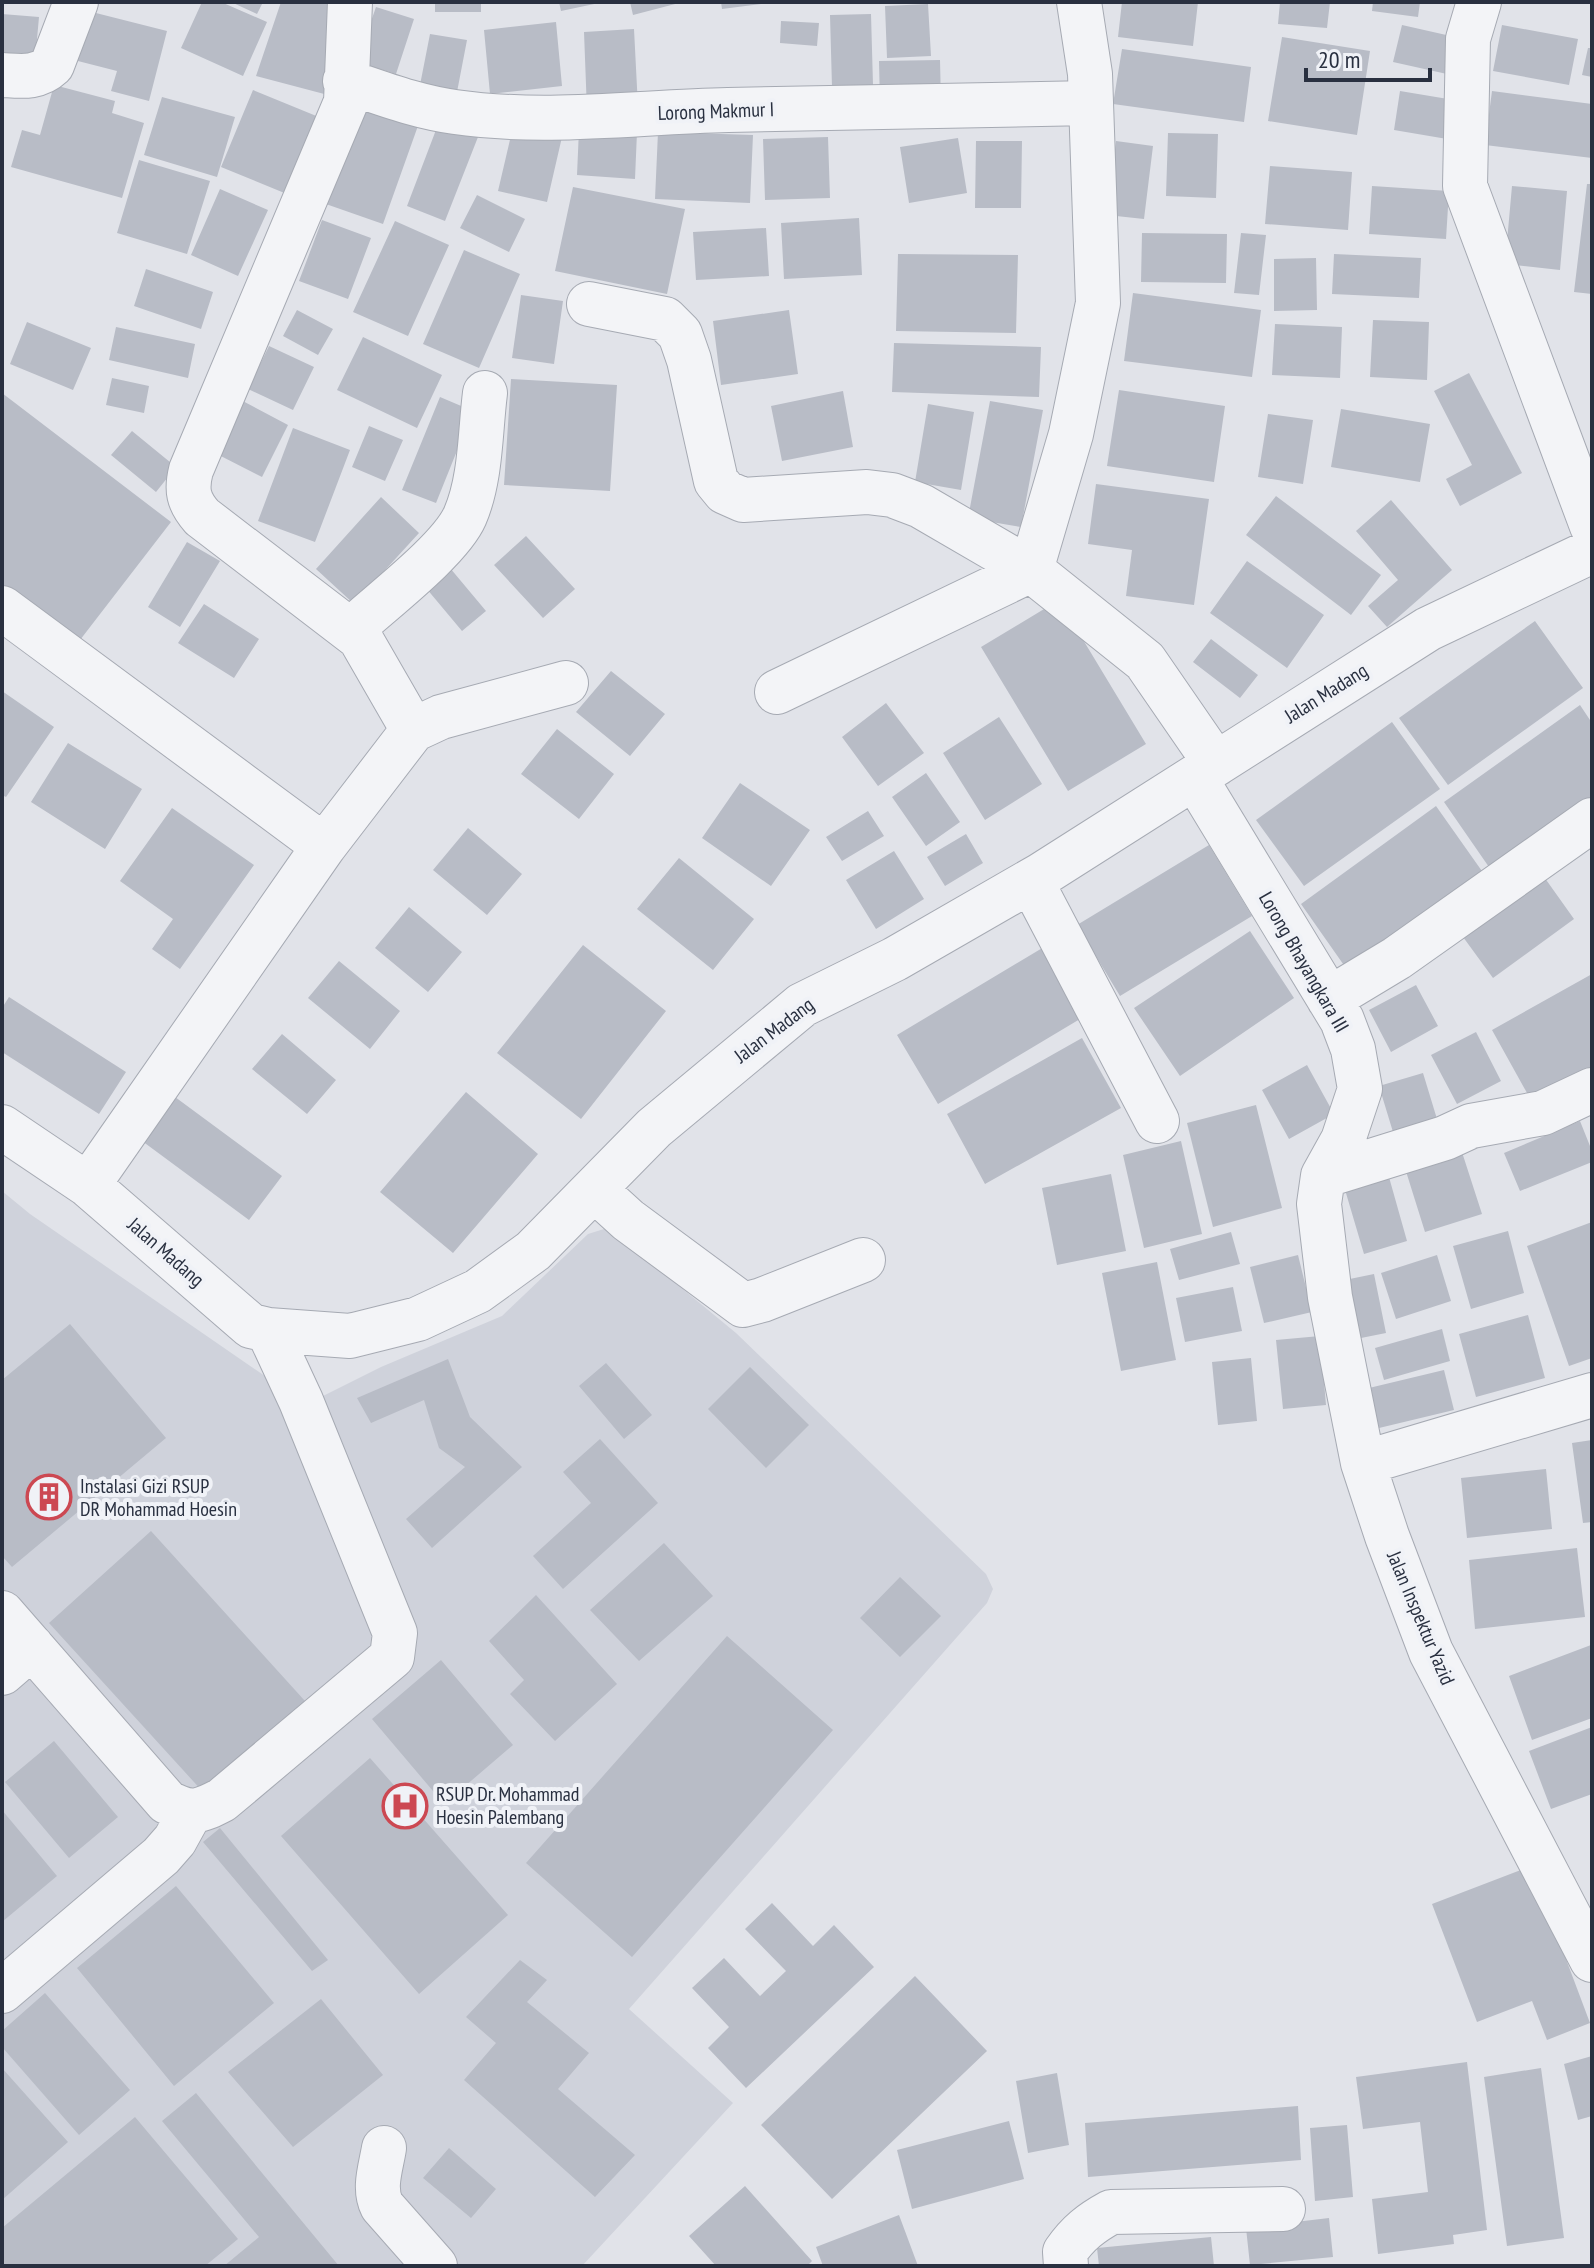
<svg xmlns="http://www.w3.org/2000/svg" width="1594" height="2268" viewBox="0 0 1594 2268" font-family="'PT Sans Narrow',sans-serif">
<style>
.built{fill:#cfd2db}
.building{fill:#b8bcc6}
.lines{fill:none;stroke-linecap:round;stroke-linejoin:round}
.minor-casing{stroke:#a6aab3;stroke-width:46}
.minor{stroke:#f3f4f7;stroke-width:44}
.labels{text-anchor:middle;stroke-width:8;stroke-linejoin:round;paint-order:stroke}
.street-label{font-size:20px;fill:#293040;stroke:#f0f2f7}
.poi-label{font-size:20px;fill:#293040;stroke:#f0f2f7;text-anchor:start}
</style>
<rect width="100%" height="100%" fill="#e1e3e9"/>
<path class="built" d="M2 1191 30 1214 301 1401H313L381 1367 502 1316 588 1234 604 1229 616 1234 736 1333 986 1574 993 1589 987 1603 629 2009 733 2103 582 2266H2Z"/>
<path class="building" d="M202 2H221L267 22 243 76 181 48Z
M231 2H263L257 14Z
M281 2H340L328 95 256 76Z
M435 2H481V12H435Z
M559 2H598L599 3 561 11Z
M630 2H679V3L633 15Z
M721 2H761V4L722 9Z
M1122 2H1198L1193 46 1118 37Z
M1280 2H1330L1327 28 1278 24Z
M1373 2H1420L1418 17 1372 11Z
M928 4 931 56 887 58 885 6Z
M376 7 414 19 396 74 357 62Z
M88 11 167 31 149 101 111 91 117 71 74 60Z
M2 14 39 17 34 72 2 69Z
M871 14 873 85 832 87 830 15Z
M781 21 819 23 817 46 780 43Z
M556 22 562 86 490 94 484 30Z
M1402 25 1464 39 1456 76 1393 62Z
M1502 25 1578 39 1569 85 1493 71Z
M634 29 638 107 587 111 584 32Z
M430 34 467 40 457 92 420 85Z
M1282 37 1370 51 1357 135 1268 121Z
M1588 48H1592V77L1582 75Z
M1122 49 1251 67 1244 122 1113 104Z
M940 60 941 103 880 104 879 61Z
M54 85 115 101 112 113 144 123 122 198 11 167 22 130 40 135Z
M253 90 331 122 299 199 221 167Z
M1400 91 1460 101 1453 140 1394 130Z
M1492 91 1592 104V158L1485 145Z
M162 97 235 117 217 177 144 155Z
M359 102 419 123 383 224 323 203Z
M439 122 478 137 445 221 407 206Z
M513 127 562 137 547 202 498 191Z
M579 129 637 132 635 179 577 175Z
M658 132 753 135 750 203 655 199Z
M1168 133 1218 134 1216 198 1166 196Z
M828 137 830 198 765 200 763 139Z
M958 138 967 193 909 203 900 147Z
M976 141H1022L1021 208H975Z
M1116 141 1153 146 1144 219 1107 215Z
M139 160 210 181 187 254 117 233Z
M1270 166 1352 172 1348 230 1265 224Z
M1587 184H1592V294L1574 292Z
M1372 186 1449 191 1446 239 1369 234Z
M1512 186 1567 191 1560 270 1505 264Z
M573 187 685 209 667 294 555 271Z
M220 189 268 210 238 276 191 255Z
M477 195 525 219 509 252 460 228Z
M859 218 862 275 784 279 781 223Z
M322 220 371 238 348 299 299 281Z
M395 221 449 245 408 336 353 312Z
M766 228 769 276 696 280 693 232Z
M1142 233 1227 234 1226 283 1141 282Z
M1241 233 1266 235 1259 295 1234 293Z
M464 250 520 274 479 368 423 344Z
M898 254 1018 255 1016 333 896 331Z
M1334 254 1421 258 1419 298 1332 294Z
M1316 258 1317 310 1274 311V259Z
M146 269 213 292 201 329 134 306Z
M1133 293 1261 310 1252 377 1124 361Z
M521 295 563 301 554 364 512 358Z
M297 310 333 329 318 355 283 336Z
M789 310 798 374 721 385 713 321Z
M1373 320 1429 322 1427 380 1370 377Z
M27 322 91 348 73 390 10 364Z
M1275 324 1342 327 1340 378 1272 375Z
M116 327 195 344 188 378 109 360Z
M363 337 442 375 417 428 337 390Z
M894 343 1041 347 1039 397 892 392Z
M269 346 314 367 293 410 248 389Z
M1469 373 1522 473 1460 506 1446 479 1472 465 1434 391Z
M112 378 149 386 144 413 106 405Z
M511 379 617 385 610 491 504 485Z
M1119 390 1225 406 1214 482 1107 466Z
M843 391 853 447 782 461 771 406Z
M2 393 171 522 70 653 2 601Z
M440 397 473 411 436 503 402 490Z
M239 399 288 425 262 477 211 451Z
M990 401 1043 410 1021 527 968 518Z
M928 404 974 412 961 490 915 482Z
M1341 409 1430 424 1420 482 1331 467Z
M1268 414 1313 420 1303 484 1258 477Z
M369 426 403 440 385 481 352 467Z
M293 428 350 450 315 542 258 521Z
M132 431 176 467 156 492 111 455Z
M1096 484 1209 499 1194 605 1126 596 1132 550 1088 544Z
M1276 496 1381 575 1351 615 1246 535Z
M381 497 419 533 354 604 316 569Z
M1391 500 1452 570 1387 627 1368 606 1398 580 1356 531Z
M526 536 575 589 543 618 494 565Z
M187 542 220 561 180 627 148 607Z
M1247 561 1324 615 1287 668 1210 613Z
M445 562 486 611 462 631 421 582Z
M1059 600 1146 744 1068 791 981 647Z
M204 604 259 639 234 678 178 643Z
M1535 621 1583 688 1448 785 1399 718Z
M1211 639 1258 675 1240 698 1193 662Z
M611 671 665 714 630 756 576 712Z
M2 691 54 727 6 797 2 795Z
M886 703 924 753 878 786 842 737Z
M1580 705 1592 723V798L1491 870 1444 802Z
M999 717 1042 784 985 820 943 753Z
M1392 722 1440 789 1304 886 1256 820Z
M557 729 614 774 579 819 521 774Z
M68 743 142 789 105 849 31 802Z
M926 773 960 822 926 846 892 797Z
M740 783 810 830 771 886 702 838Z
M1436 806 1484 874 1348 971 1301 904Z
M172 808 254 865 180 969 152 949 173 919 120 881Z
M868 811 884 836 842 861 826 837Z
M468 828 522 874 487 915 433 870Z
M966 834 983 863 945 886 927 857Z
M1209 845 1252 916 1120 996 1077 925Z
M894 851 924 899 876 929 846 880Z
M679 858 754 919 713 970 637 909Z
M1537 867 1574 919 1493 978 1455 926Z
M409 907 462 952 428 992 375 948Z
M1250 931 1294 998 1180 1076 1134 1008Z
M583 945 666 1011 581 1119 497 1053Z
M1044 947 1085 1016 938 1104 897 1035Z
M339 961 400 1011 370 1049 308 998Z
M1592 974V1068L1532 1102 1492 1030Z
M1416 985 1438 1026 1391 1052 1369 1010Z
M9 997 126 1072 99 1114 2 1052V1008Z
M1476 1032 1501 1081 1457 1104 1431 1055Z
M282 1034 336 1080 307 1114 252 1069Z
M1082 1038 1121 1108 985 1184 947 1114Z
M1307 1065 1334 1114 1289 1139 1262 1090Z
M1423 1073 1437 1119 1393 1132 1379 1086Z
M466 1092 538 1154 453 1253 380 1192Z
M171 1094 282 1176 249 1220 138 1138Z
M1256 1105 1282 1208 1213 1227 1187 1123Z
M1580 1121 1592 1151V1162L1520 1191 1504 1153Z
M1181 1141 1202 1234 1144 1248 1123 1155Z
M1460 1146 1482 1214 1425 1232 1404 1165Z
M1387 1170 1407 1241 1364 1254 1343 1183Z
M1111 1174 1126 1251 1057 1265 1042 1188Z
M1592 1222V1358L1569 1366 1527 1246Z
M1508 1231 1524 1293 1471 1309 1453 1246Z
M1231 1232 1240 1264 1179 1280 1170 1249Z
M1298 1255 1312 1312 1264 1323 1250 1267Z
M1437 1255 1451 1301 1396 1319 1381 1273Z
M1157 1262 1176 1360 1121 1371 1102 1273Z
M1374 1274 1386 1333 1351 1340 1340 1281Z
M1233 1287 1242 1331 1185 1342 1176 1298Z
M1528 1315 1545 1378 1476 1397 1459 1334Z
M70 1324 166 1438 12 1567 2 1556V1380Z
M1442 1329 1450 1361 1384 1380 1375 1348Z
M1320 1336 1326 1405 1283 1409 1276 1340Z
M1251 1358 1257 1421 1218 1425 1212 1362Z
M448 1359 470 1417 522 1467 432 1548 406 1519 465 1467 439 1448 424 1400 371 1423 357 1398Z
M606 1363 652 1415 624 1439 579 1386Z
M750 1367 809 1425 766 1468 708 1409Z
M1444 1370 1454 1410 1379 1428 1369 1388Z
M600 1439 658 1503 563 1589 533 1556 591 1503 563 1472Z
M1592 1440V1522L1583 1523 1572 1443Z
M1546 1469 1552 1529 1467 1538 1461 1478Z
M151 1531 305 1701 204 1793 49 1623Z
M664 1543 713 1596 639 1661 590 1610Z
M1577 1548 1585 1617 1475 1629 1469 1560Z
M900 1577 941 1616 900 1657 860 1618Z
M536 1595 617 1684 555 1741 510 1694 524 1680 489 1641Z
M727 1636 833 1730 632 1957 526 1863Z
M1591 1645 1592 1718 1532 1740 1509 1676Z
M441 1660 513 1745 444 1804 372 1719Z
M1592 1727V1794L1551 1809 1529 1751Z
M54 1741 118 1817 69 1858 5 1782Z
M370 1758 508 1915 419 1994 281 1836Z
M2 1810 57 1876 2 1922Z
M220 1828 328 1960 312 1971 203 1842Z
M1531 1866 1590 2023 1547 2040 1532 2001 1477 2022 1432 1904Z
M176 1886 274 2003 174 2086 77 1968Z
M772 1903 813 1946 834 1925 874 1967 746 2088 708 2048 729 2027 692 1988 724 1958 760 1996 786 1971 745 1929Z
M520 1960 547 1980 527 2002 589 2053 558 2089 635 2155 595 2197 464 2080 496 2043 466 2017Z
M915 1976 987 2051 832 2199 761 2125Z
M45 1993 130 2090 79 2135 2 2047V2031Z
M321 1999 383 2075 293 2147 228 2072Z
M1592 2056V2116L1578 2120 1564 2064Z
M1467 2062 1487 2230 1453 2235 1454 2244 1378 2254 1372 2199 1428 2192 1420 2122 1363 2129 1356 2077Z
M2 2068 68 2142 2 2200Z
M1541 2068 1564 2238 1507 2246 1484 2077Z
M1057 2073 1069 2145 1028 2153 1016 2081Z
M196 2093 339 2266H224L259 2237 162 2121Z
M1298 2106 1301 2160 1088 2177 1085 2123Z
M135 2117 238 2239 205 2266H2V2228Z
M1009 2121 1024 2179 912 2209 897 2150Z
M1347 2125 1353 2197 1315 2201 1310 2128Z
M449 2148 496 2189 471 2218 423 2178Z
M745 2186 812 2261 807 2266H716L689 2236Z
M899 2215 918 2266H823L816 2247Z
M1329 2218 1333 2257 1250 2265 1246 2228Z
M1211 2237 1214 2266H1099L1097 2248Z"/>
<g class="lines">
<g class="minor-casing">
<path id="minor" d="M350 2 346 102 191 470C186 490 188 501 202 517L360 638
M1079 2 1090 74 1098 303 1071 434 1031 570 1145 661 1216 764
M1479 2 1468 39 1465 186 1592 526
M2 75C21 76 37 79 52 65L76 2
M345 81C381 93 417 107 455 112 546 125 637 112 728 110 849 107 970 105 1091 103
M589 304 665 319 680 334 689 360 716 481 725 492 743 500 867 492 892 495 921 506 1031 570
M2 608 324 846
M777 692 1031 570
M413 730 360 638 361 621C389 596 451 548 465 516 481 479 480 433 485 393
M1195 778 1342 1020 1353 1049 1360 1089 1343 1140 1323 1176 1319 1204 1330 1297 1363 1463 1387 1536 1431 1652 1592 1960
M1031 881 1157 1121
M1329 999 1397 958 1592 820
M2 1127 88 1185 251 1326 268 1330 350 1336 418 1319 478 1291 533 1251 654 1128 802 1005 895 959 1041 875 1428 629 1592 551
M1323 1176 1445 1138 1471 1126 1543 1113 1592 1090
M88 1185 324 846 413 730 441 717 566 683
M594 1189 628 1220 743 1305 762 1300 863 1260
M1363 1463 1592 1395
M2 1613 167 1802C191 1815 199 1812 222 1800L392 1657 395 1633 301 1401 268 1330
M2 1673 32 1647
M2 1991 161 1856 175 1840 191 1811
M384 2148C381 2167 373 2188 382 2206L435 2266
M1066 2266 1065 2252C1078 2233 1091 2223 1111 2212L1283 2209"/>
</g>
<use href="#minor" class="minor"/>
</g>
<defs>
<g id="building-ring" transform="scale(2.3)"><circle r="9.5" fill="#f0f2f7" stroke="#cc4852" stroke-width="1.5"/><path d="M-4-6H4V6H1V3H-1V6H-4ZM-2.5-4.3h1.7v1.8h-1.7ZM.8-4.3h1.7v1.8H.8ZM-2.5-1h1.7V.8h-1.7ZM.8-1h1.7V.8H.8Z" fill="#cc4852"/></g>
<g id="hospital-ring" transform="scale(2.3)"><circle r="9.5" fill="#f0f2f7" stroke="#cc4852" stroke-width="1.5"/><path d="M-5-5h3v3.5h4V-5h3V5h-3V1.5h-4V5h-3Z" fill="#cc4852"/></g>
</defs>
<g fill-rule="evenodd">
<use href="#building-ring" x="49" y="1497"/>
<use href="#hospital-ring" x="405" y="1806"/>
</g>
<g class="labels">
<g class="street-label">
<text transform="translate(716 111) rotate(-2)" y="7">Lorong Makmur I</text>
<text transform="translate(1326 693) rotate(-32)" y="7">Jalan Madang</text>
<text transform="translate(1304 962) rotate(60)" y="7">Lorong Bhayangkara III</text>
<text transform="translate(774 1030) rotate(-37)" y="7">Jalan Madang</text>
<text transform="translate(166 1252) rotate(41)" y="7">Jalan Madang</text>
<text transform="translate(1421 1618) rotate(67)" y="7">Jalan Inspektur Yazid</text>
</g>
<g class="poi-label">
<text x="80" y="1493">Instalasi Gizi RSUP<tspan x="80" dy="23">DR Mohammad Hoesin</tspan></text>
<text x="436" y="1801">RSUP Dr. Mohammad<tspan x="436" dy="23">Hoesin Palembang</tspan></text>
</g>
</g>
<rect width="1594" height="2268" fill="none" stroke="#293040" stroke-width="8"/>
<path d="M1306 68v12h124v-12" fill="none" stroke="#293040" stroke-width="4"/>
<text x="1318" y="68" font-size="24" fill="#293040" stroke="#f0f2f7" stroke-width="6" paint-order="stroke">20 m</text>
</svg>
